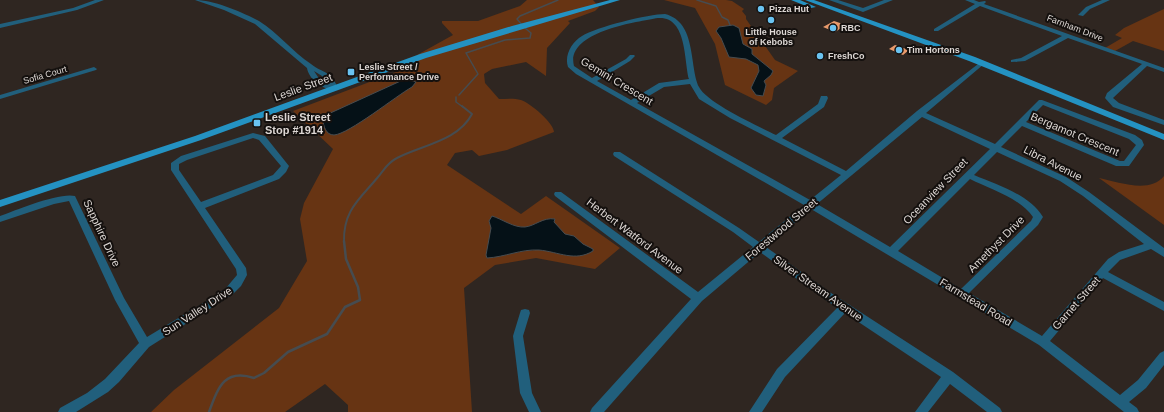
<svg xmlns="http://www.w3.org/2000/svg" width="1164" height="412" viewBox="0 0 1164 412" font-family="Arial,sans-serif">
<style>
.green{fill:#673413}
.water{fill:#051117;stroke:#464c50}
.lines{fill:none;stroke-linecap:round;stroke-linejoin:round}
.stream-far2{stroke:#464c50;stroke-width:1.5}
.stream-far1{stroke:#464c50;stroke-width:2}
.stream{stroke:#464c50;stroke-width:2.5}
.building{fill:#e99a6c}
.minor{fill:#215f7c;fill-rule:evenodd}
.major{fill:#2492c2;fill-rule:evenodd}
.poi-dot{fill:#6ac3f1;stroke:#14100e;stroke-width:1.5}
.labels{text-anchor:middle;stroke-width:4;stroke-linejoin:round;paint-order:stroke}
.far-poi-label{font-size:9px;font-weight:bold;fill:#ddd7d4;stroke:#14100e;text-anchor:start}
.far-street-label{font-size:9px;fill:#ddd7d4;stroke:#14100e}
.street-label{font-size:11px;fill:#ddd7d4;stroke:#14100e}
.poi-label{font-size:11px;font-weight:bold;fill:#ddd7d4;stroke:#14100e;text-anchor:start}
</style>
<rect width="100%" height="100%" fill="#2f2621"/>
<path class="green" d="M527 0H593L599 7 595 11 568 21 570 23 547 48 546 76 526 62 492 69 484 74 485 83 499 99C506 99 514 98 521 100 530 103 554 123 554 132L507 150 479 156 472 150 455 153 447 165 521 214 546 196 620 248 595 269 536 258 495 265 464 288 472 412H348V405L325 384 285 412H151L174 390 279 308 307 261 300 219 304 203 333 149 293 111 417 64V55L453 35 442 23V21H478L520 6Z
M664 0H726L732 1 744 9 742 11 746 16V19L775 60 798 71 774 88 772 100 766 105 725 85 715 44 695 8Z
M1164 9V51L1133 41 1115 51 1105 48 1122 38 1115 35 1124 28Z
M1164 176V225L1099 178C1118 182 1150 194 1164 176Z"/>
<path class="water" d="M733 25 739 28 743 44 752 49V54L773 71 771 75 764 81 766 85 763 96 756 95 751 88 759 71 758 65 746 59 729 57 721 38 716 31 719 27Z
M405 79 416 82 412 87C396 96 349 134 334 135 326 135 323 126 323 119L326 115Z
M492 216C502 219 514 228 525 227 535 226 543 217 555 219L554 222 565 234 574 236 583 244 593 249V251C575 262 559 252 539 250 521 249 505 257 487 258L486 255 491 228 489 221Z"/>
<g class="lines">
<path class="stream-far2" d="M697 0 716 6 722 17 728 20 730 25
M522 25 517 19 520 16 558 0
M459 95 478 74 466 53 505 40 530 38 531 33 525 28
M456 97V102L463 107"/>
<path class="stream-far1" d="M344 242C343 210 360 199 378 177 385 169 387 163 397 158 422 145 458 141 472 114L462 106"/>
<path class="stream" d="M209 412C218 388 224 368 254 378L264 373 288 352 327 334 345 307 360 300 358 287 346 259 344 241"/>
</g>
<path class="building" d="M834 21 846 25 835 32 823 27Z
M895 45 909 50 903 55 889 49Z"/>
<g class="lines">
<path class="minor" d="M95 0H104L77 10 0 28V24L73 8Z
M195 0C214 0 242 12 259 21 278 33 293 52 311 64 324 74 330 70 338 88L337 90C324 91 309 80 307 68L255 24 224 10ZM314 71 322 76 329 84 318 77Z
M829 0H838L863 8 884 0H893L863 12Z
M965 0H974L979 2 985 1 986 2 984 4 1164 68V72L1147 66 1113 98 1119 103 1164 120V125L1113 107 1105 98 1107 93 1142 64 1068 38 1025 61 1011 62V60L1021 58 1062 36 980 6 938 31H934V29L975 4Z
M1102 0H1110L1090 9 1083 16 1078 15 1086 7Z
M665 14C697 22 689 66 699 87 707 103 758 126 776 135L818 104 821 96H827L828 98 824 107 782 138 846 171 917 111 982 61 985 63 984 64 926 113 995 144 1039 100H1042L1135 135 1142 140 1144 145 1129 166H1116L1022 126 1001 147 1066 177 1089 192 1164 248V257L1151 249 1120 260 1108 272 1164 302V311L1103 278 1050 341 1120 395 1138 380 1160 353 1164 351V365L1146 388 1129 402 1137 408 1139 412H1124L1039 345 811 209 766 247 831 293 953 372 1000 408 1002 412H987L950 384 928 412H915L941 377 845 313 785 377 762 412H749L777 369 837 308 760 252 702 301 604 412H590L592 408 691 299 555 196 554 194 555 192H561L698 292 753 247 733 232 614 156 613 154 614 152H620L739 228 759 242 804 205 576 74 568 67C564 55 572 42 582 36 596 27 649 14 665 14ZM658 18C687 16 684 60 689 79L659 83 631 100 597 81 630 61 635 56 634 55H630L626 59 592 78 574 66C565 32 636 22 658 18ZM690 84 699 99 730 118 841 175 810 200 637 103 664 87ZM1043 105 1129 139 1136 145 1124 161H1120L1026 122ZM922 117 990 149 890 247 817 204ZM997 152 1060 181 1083 196 1144 244 1119 252 1108 259 1042 336 969 293 1038 225 1043 217C1029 194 997 185 974 175ZM970 179C990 189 1020 198 1033 217L1031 221 961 289 898 251Z
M94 67 97 69 96 70 0 99V95Z
M253 133 265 136 289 166 286 172 279 179 205 208 246 268 247 275 241 286 233 294 149 347 119 382 108 392 76 412H58L60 408 87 393 105 379 139 343 115 300 69 201 54 204 0 222V216C16 210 60 192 75 196L124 298 147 337 215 296 226 288 237 275 236 269 171 170V163L181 156ZM253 138 259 140 281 166 273 175 201 202 179 170V164L187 160Z
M525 309 529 310 530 313 523 336 532 393 541 412H529L520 393 513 336 520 313 521 310Z"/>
<path class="major" d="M610 0H620L426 58 201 140 0 207V200L195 136 420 54 512 26Z
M791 0H800L816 7 811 8Z
M805 0H814L975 57 1164 134V140L969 61Z"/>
</g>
<g class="poi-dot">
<circle cx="761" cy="9" r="4"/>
<circle cx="771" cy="20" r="4"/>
<circle cx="833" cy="28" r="4"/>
<circle cx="899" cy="50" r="4"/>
<circle cx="820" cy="56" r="4"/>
<rect x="347" y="68" width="8" height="8" rx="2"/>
<rect x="253" y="119" width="8" height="8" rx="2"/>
</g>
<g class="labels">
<g class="far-poi-label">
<text x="769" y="12">Pizza Hut</text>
<text x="841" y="31">RBC</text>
<text x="771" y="35" text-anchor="middle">Little House<tspan x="771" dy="10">of Kebobs</tspan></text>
<text x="907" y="53">Tim Hortons</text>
<text x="828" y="59">FreshCo</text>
<text x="359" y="70">Leslie Street /<tspan x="359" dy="10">Performance Drive</tspan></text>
</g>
<g class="far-street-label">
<text transform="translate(1075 28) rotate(21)" y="3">Farnham Drive</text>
<text transform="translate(45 75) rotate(-16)" y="3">Sofia Court</text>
</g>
<g class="street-label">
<text transform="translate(617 81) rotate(31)" y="4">Gemini Crescent</text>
<text transform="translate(303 87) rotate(-20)" y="4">Leslie Street</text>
<text transform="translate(1075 134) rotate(23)" y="4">Bergamot Crescent</text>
<text transform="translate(1053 163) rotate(27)" y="4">Libra Avenue</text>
<text transform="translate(935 191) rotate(-46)" y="4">Oceanview Street</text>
<text transform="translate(781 229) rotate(-40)" y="4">Forestwood Street</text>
<text transform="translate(102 233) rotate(65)" y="4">Sapphire Drive</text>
<text transform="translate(635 236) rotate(37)" y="4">Herbert Watford Avenue</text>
<text transform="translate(996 244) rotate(-45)" y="4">Amethyst Drive</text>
<text transform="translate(818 288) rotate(35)" y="4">Silver Stream Avenue</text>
<text transform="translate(976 302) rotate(31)" y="4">Farmstead Road</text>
<text transform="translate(1076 303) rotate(-49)" y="4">Garnet Street</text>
<text transform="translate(197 311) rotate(-33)" y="4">Sun Valley Drive</text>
</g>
<g class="poi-label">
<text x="265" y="121">Leslie Street<tspan x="265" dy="13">Stop #1914</tspan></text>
</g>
</g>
</svg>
